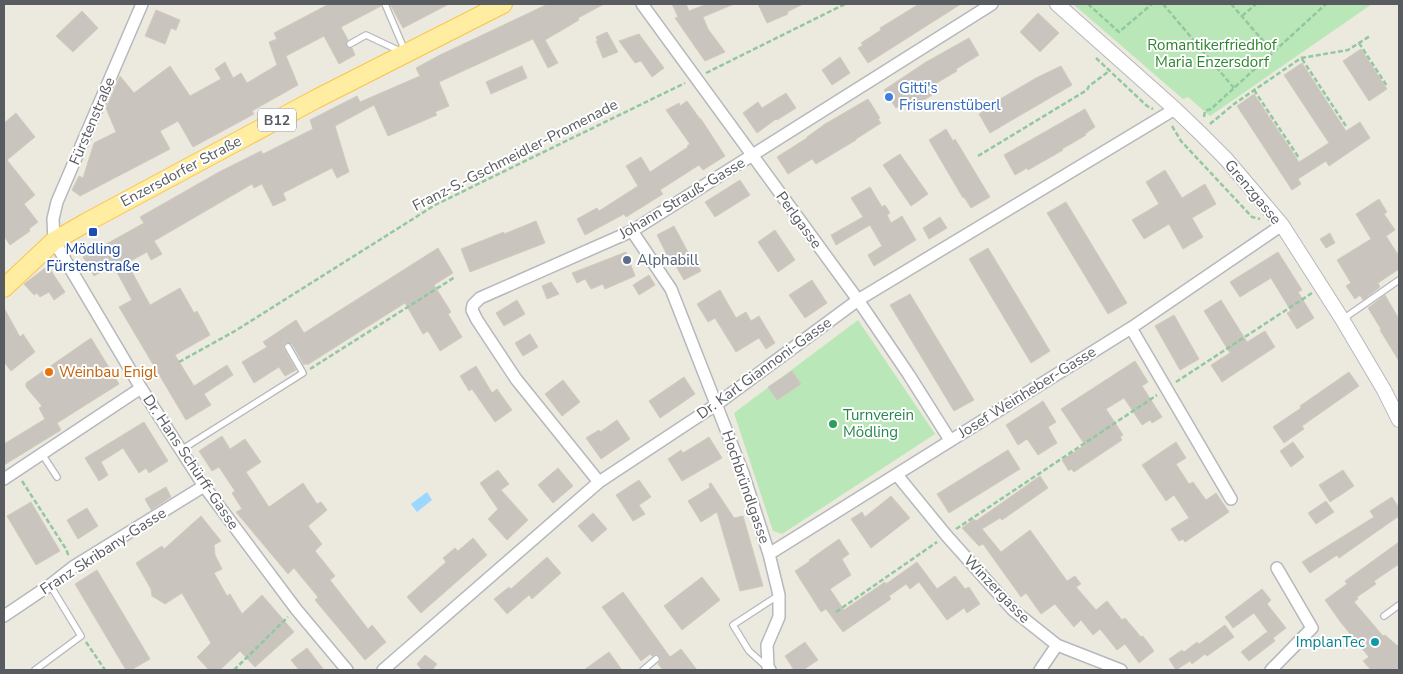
<svg xmlns="http://www.w3.org/2000/svg" width="1403" height="674" viewBox="0 0 1403 674" font-family="'Nunito Sans',sans-serif">
<style>
.green{fill:#b9e7b8}
.water{fill:#9cd7ff}
.building{fill:#c9c5be;stroke:#d1cabd}
.lines{fill:none;stroke-linecap:round;stroke-linejoin:round}
.service-casing{stroke:#b5b8bd;stroke-width:8}
.minor-casing{stroke:#b5b8bd;stroke-width:14}
.tertiary-casing{stroke:#b5b8bd;stroke-width:16}
.primary-casing{stroke:#fcc448;stroke-width:20}
.path{stroke:#91c89f;stroke-width:2.5;stroke-dasharray:5 2.5;stroke-linecap:butt}
.service{stroke:#fff;stroke-width:5.5}
.minor{stroke:#fff;stroke-width:11}
.tertiary{stroke:#fff;stroke-width:14}
.primary{stroke:#ffeda1;stroke-width:18}
.shop-dot{fill:#3f7fe0;stroke:#fff;stroke-width:2}
.transit-dot{fill:#1a4fb4;stroke:#fff;stroke-width:2}
.service-dot{fill:#5c6f8a;stroke:#fff;stroke-width:2}
.food-dot{fill:#e8710a;stroke:#fff;stroke-width:2}
.leisure-dot{fill:#2e9e5b;stroke:#fff;stroke-width:2}
.culture-dot{fill:#0f9aa8;stroke:#fff;stroke-width:2}
.labels{text-anchor:middle;stroke-width:4;stroke-linejoin:round;paint-order:stroke}
.shield{fill:#fff;stroke:#8a8d90;stroke-width:1}
.shield-label{font-size:14px;font-weight:bold;fill:#585c61}
.park-label{font-size:15px;fill:#2e832e;stroke:#fff}
.shop-label{font-size:15px;fill:#366cbe;stroke:#fff;text-anchor:start}
.street-label{font-size:15px;fill:#585c61;stroke:#fff}
.transit-label{font-size:15px;fill:#164399;stroke:#fff}
.service-label{font-size:15px;fill:#4e5e75;stroke:#fff;text-anchor:start}
.food-label{font-size:15px;fill:#c56008;stroke:#fff;text-anchor:start}
.leisure-label{font-size:15px;fill:#27864d;stroke:#fff;text-anchor:start}
.culture-label{font-size:15px;fill:#0d838f;stroke:#fff;text-anchor:end}
</style>
<rect width="100%" height="100%" fill="#ece9de"/>
<path class="green" d="M1073 4H1372L1210 116 1188 97 1183 99Z
M858 320 935 434 782 534 773 531 734 413Z"/>
<path class="water" d="M427 492 432 500 417 512 411 504Z"/>
<path class="building" d="M329 4H380L381 6 341 27 348 40 346 46 348 48H352L355 55 339 64 324 36 286 56 298 85 252 111 254 114 193 147 178 121 160 131 170 149 80 196 72 190 79 176 83 178 94 143 116 132 106 108 120 76 134 93 170 66 190 96 221 79 215 69 225 62 233 78 241 73 247 83 277 65 269 42 277 39 274 33Z
M390 4H449L403 28Z
M548 4H604L578 18 579 20 545 40 558 63 548 68 533 39 439 82 449 106 435 112 437 115 388 136 374 105 335 126 349 172 337 178 332 168 283 193 286 200 273 206 262 184 254 188 252 184 154 241 162 254 151 260 147 252 127 263 150 305 180 288 194 313 197 311 210 335 175 355 194 386 227 365 233 375 204 394 211 405 186 420 119 307 132 300 113 265 94 276 83 257 144 223 140 217 219 172 261 151 263 154 313 129 310 120 357 96 360 102 420 76 416 68 440 55Z
M672 4H686L689 11 707 4H734L703 17 708 29 725 52 705 61 675 18 678 17Z
M758 4H803L787 12 788 14 767 23Z
M919 4H961L868 63 858 48 863 45 861 43 881 30 880 28Z
M156 10 180 20 176 30 171 28 165 44 145 36Z
M82 11 98 28 73 52 56 36Z
M1038 13 1059 33 1040 52 1020 32Z
M607 32 618 52 603 58 596 41H598L596 37Z
M639 34 664 68 652 77 641 61 635 63 619 41Z
M969 38 979 55 956 69 957 71 928 88 932 95 915 106 911 99 896 108 884 90 926 62Z
M1361 49 1387 89 1369 101 1343 61Z
M840 57 850 73 832 85 822 70Z
M1302 63 1346 131 1360 122 1370 138 1329 166 1326 161 1298 179 1301 184 1292 190 1237 106 1254 94 1299 162 1329 143 1284 75Z
M522 66 527 78 491 94 486 82Z
M1061 66 1072 85 990 133 979 114 991 107 990 105 1036 78Z
M786 93 796 108 777 120 776 119 757 133 743 113 758 102 762 108Z
M868 99 880 118 878 119 881 123 856 139V140L816 164 812 159 788 174 777 157 807 138V137L825 124Z
M687 101 700 119H701L725 156 703 170 699 165 660 190 663 194 626 217 624 214 585 235 577 219 597 208 599 211 638 186 626 166 641 157 650 172 688 147 687 146 690 144 666 110 679 103 680 106Z
M1085 109 1095 127 1085 134 1086 135 1062 149 1063 150 1028 170 1027 168 1015 175 1004 155Z
M16 113 35 137 7 160 35 195 24 204 38 222 29 229 30 231 10 245 4 236V123Z
M946 129 953 141 955 139 990 197 971 208 964 197 963 198 929 140Z
M900 154 928 194 911 206 883 165Z
M1165 170 1182 198 1205 184 1216 204 1192 218 1203 237 1183 249 1169 224 1144 239 1132 220 1159 204 1146 182Z
M740 180 750 195 715 217 705 202Z
M870 187 882 207 885 205 890 213 887 215 891 223 902 216 916 240 874 266 868 255 882 246 870 225 836 245 831 235 863 217 851 198Z
M1379 199 1387 212 1384 214 1395 230 1386 236 1399 256V269L1378 283 1380 287 1363 300 1360 295 1355 299 1346 286 1351 283 1337 260 1371 239 1356 214Z
M1066 202 1127 303 1108 314 1047 213Z
M940 217 947 228 929 239 923 228Z
M536 221 545 243 470 272 461 249 504 232V234Z
M674 226 689 254 691 252 701 271 684 280 669 254 667 255 657 235Z
M775 230 795 260 778 272 758 242Z
M1330 233 1335 243 1326 248 1320 239Z
M438 248 453 273 434 285 451 312 448 314 462 337 440 351 428 331 423 334 405 303 307 365 306 363 304 365 292 344 286 343 284 345V349L296 370 285 376 279 367 254 383 242 362 267 347 263 342 296 320 304 333Z
M988 248 1050 351 1031 363 969 259Z
M626 252 635 276 605 289 603 284 591 289 585 279 577 283 572 273Z
M1278 252 1302 290 1298 292 1314 318 1297 329 1287 313 1291 311 1271 278 1240 297 1230 282Z
M48 266 65 292 54 300 49 292 40 297 37 293 34 295 24 284Z
M649 275 655 285 639 295 633 285Z
M812 280 827 303 805 318 789 295Z
M551 282 559 294 547 299 542 286Z
M720 290 736 318 746 312 751 321 759 316 775 343 766 349 759 338 736 352 715 318 708 322 697 304Z
M910 294 974 400 954 411 890 305Z
M1385 295 1399 319V361L1380 330 1381 329 1368 308Z
M517 300 525 314 504 326 496 313Z
M1221 300 1247 342 1265 331 1275 347 1222 382 1211 365 1230 353 1204 311Z
M4 308 20 337 23 334 35 352 11 371 4 362Z
M1174 315 1199 359 1180 370 1155 326Z
M530 334 538 347 523 356 515 343Z
M91 338 119 384 57 423 61 430 4 465V444L45 419 39 408 42 406 26 387V383Z
M1135 361 1148 382 1142 386 1162 417 1152 423 1150 420 1142 425 1124 398 1106 409 1123 435 1120 437 1122 440 1074 472 1071 469 1069 471 1062 460 1085 445 1061 409Z
M476 366 492 393 497 389 512 410 495 422 472 389 469 391 460 376Z
M792 371 801 384 777 400 768 387Z
M1349 372 1359 386 1302 426 1304 429 1284 443 1273 427 1301 408 1300 406Z
M684 377 695 394 660 418 649 401Z
M563 380 580 402 562 416 545 394Z
M1043 401 1056 422 1048 427 1057 443 1038 455 1027 439 1018 445 1006 425Z
M617 420 630 439 601 459 586 438 599 430 600 432Z
M144 422 168 461 149 473 146 468 139 473 123 448 101 462 108 475 99 481 85 458Z
M222 436 230 449 245 439 261 462 246 472 269 507 303 483 317 504 321 502 327 510 308 526 322 544 315 551 335 576 330 580 368 629 372 625 386 642 365 660 315 600 318 597 294 568 288 574 236 512 242 509 232 493 235 491 219 467 212 471 199 451Z
M709 437 722 458 682 481 668 459 681 450 683 453Z
M1176 442 1186 458 1176 464 1189 484 1193 482 1206 500 1216 493 1229 512 1185 542 1183 539 1179 541 1171 529 1189 518 1174 495 1166 501 1142 465Z
M1293 442 1304 457 1291 467 1280 451Z
M1008 450 1020 469 949 513 937 494Z
M558 468 573 486 553 503 538 485Z
M498 470 509 484 501 490 528 520 507 540 488 519 498 509 480 483Z
M1343 470 1354 486 1330 502 1319 485Z
M1040 476 1048 488 1002 520 1000 518 982 529 1001 552 1030 530 1067 581 1075 576 1081 584 1076 587 1096 610 1107 601 1122 620 1125 618 1141 637 1143 636 1154 651 1139 663 1125 644 1117 650 1100 629 1093 635 1081 620 1074 627 1055 604 1041 614 1026 593 1021 597 983 544 979 546 962 528 974 519 976 521Z
M639 480 651 497 639 505 645 514 633 521 616 495Z
M711 483 734 518 743 516 763 586 740 591 717 512 701 522 688 501 709 488 710 489 709 484Z
M166 487 171 497 151 510 145 499Z
M891 496 910 518 871 548 851 519 862 512 865 517Z
M1392 497 1399 508V516L1339 558 1337 555 1310 573 1302 562 1374 517 1370 511Z
M1326 501 1334 512 1316 524 1308 513Z
M31 502 60 551 36 565 7 516Z
M87 508 98 526 78 539 67 520Z
M593 513 607 529 592 542 578 526Z
M201 516 221 541 214 545 215 555 222 569 214 573 227 596 230 594 242 614 262 595 294 632 255 667 240 651 220 670H209L197 657 211 643 182 593 165 604 152 596 151 589 136 563 162 546 164 549Z
M473 538 487 555 421 613 407 597 446 562 443 558 455 548 458 551Z
M839 539 849 554 842 559 851 575 830 589 844 610 885 582 886 584 917 562 937 589 955 576 965 589 969 587 980 604 967 613 964 608 947 620 919 582 910 589 906 584 889 596 891 599 843 632 826 609 821 612 795 571 810 561 809 560Z
M1399 542V564L1374 581 1376 584 1357 597 1358 599 1354 602 1383 636 1385 635 1399 647V667L1395 670H1371L1363 661 1369 657 1342 624 1325 600 1347 584 1345 581Z
M547 557 561 573 532 599 529 595 507 614 494 599 509 587 511 589Z
M97 570 150 659 131 670H126L75 584Z
M702 577 720 600 682 630 664 606Z
M1262 589 1271 600 1267 604 1286 628 1273 638 1275 641 1249 661 1241 652 1267 632 1270 635 1254 613 1233 628 1225 617Z
M623 592 670 657 681 649 697 670H663L658 664 661 659 657 654 652 656 650 654 641 661 602 607Z
M1225 625 1234 637 1207 656 1205 654 1192 664 1190 661 1176 670 1169 659 1182 650 1184 652 1197 642 1199 644Z
M805 642 818 660 803 670H794L785 656Z
M307 648 324 670H299L291 660Z
M609 652 622 670H584Z
M425 655 437 664 432 670H422L417 664Z"/>
<g class="lines">
<g class="service-casing">
<path id="service" d="M385 4 405 51
M350 44 366 35 402 52
M1343 319 1399 280
M181 450 303 373 288 347
M42 454 57 477
M1384 616 1399 605
M767 667 749 651 733 625 779 595
M35 670 81 636 50 585
M643 670 656 659"/>
</g>
<g class="minor-casing">
<path id="minor" d="M142 4 57 202 53 219 54 241 141 388 204 486 296 609 347 670
M642 4 858 300 909 375 950 440
M632 231 671 289 743 473 769 554 779 595V617L767 645 768 667 770 670
M1131 328 1231 499
M897 475 946 535 1013 610 1057 645 1121 670
M4 479 141 388
M599 482 516 379 477 320 472 310 473 305 480 298 632 231 992 4
M769 554 1131 328 1282 225
M4 616 50 585 73 567 204 486
M383 670 599 482 717 404 858 300 1175 109
M1040 670 1057 645
M1271 670 1312 628 1277 568"/>
</g>
<g class="tertiary-casing">
<path id="tertiary" d="M1057 4 1175 109 1200 133 1226 159 1282 225 1342 319 1384 390 1399 420"/>
</g>
<g class="primary-casing">
<path id="primary" d="M4 288 54 241 87 222 316 99 503 4"/>
</g>
<path class="path" d="M1088 4 1119 32 1152 4
M1163 4 1234 88
M1231 4 1273 52
M1242 16 1256 4
M1359 43 1387 86
M1096 58 1147 106 1153 109
M1302 59 1346 126
M706 73 845 4
M1254 90 1299 158
M1204 117 1205 111 1211 109 1326 4
M1210 124 1234 104 1301 58 1348 50 1370 36
M1172 126 1181 141 1252 217 1260 219
M978 156 1087 90 1089 86 1109 71
M179 362 235 331 435 205 685 83
M310 369 455 277
M149 381 158 374
M1176 382 1312 293
M22 481 66 549 69 557
M956 529 1157 395
M836 612 937 542
M86 642 105 670
M234 670 288 617"/>
<use href="#service" class="service"/>
<use href="#minor" class="minor"/>
<use href="#tertiary" class="tertiary"/>
<use href="#primary" class="primary"/>
</g>
<circle class="shop-dot" cx="889" cy="97" r="5"/>
<rect class="transit-dot" x="88" y="227" width="10" height="10" rx="2.5"/>
<circle class="service-dot" cx="627" cy="260" r="5"/>
<circle class="food-dot" cx="49" cy="372" r="5"/>
<circle class="leisure-dot" cx="833" cy="424" r="5"/>
<circle class="culture-dot" cx="1375" cy="642" r="5"/>
<g class="labels">
<rect class="shield" x="258" y="108.5" width="38" height="23" rx="4"/>
<g class="shield-label">
<text x="277" y="125">B12</text>
</g>
<g class="park-label">
<text x="1212" y="50">Romantikerfriedhof<tspan x="1212" dy="17">Maria Enzersdorf</tspan></text>
</g>
<g class="shop-label">
<text x="899" y="93">Gitti's<tspan x="899" dy="17">Frisurenstüberl</tspan></text>
</g>
<g class="street-label">
<text transform="translate(92 121) rotate(-67)" y="5">Fürstenstraße</text>
<text transform="translate(515 155) rotate(-27)" y="5">Franz-S.-Gschmeidler-Promenade</text>
<text transform="translate(181 171) rotate(-28)" y="5">Enzersdorfer Straße</text>
<text transform="translate(1253 192) rotate(50)" y="5">Grenzgasse</text>
<text transform="translate(682 198) rotate(-31)" y="5">Johann Strauß-Gasse</text>
<text transform="translate(799 220) rotate(54)" y="5">Perlgasse</text>
<text transform="translate(764 368) rotate(-36)" y="5">Dr. Karl Giannoni-Gasse</text>
<text transform="translate(1027 392) rotate(-32)" y="5">Josef Weinheber-Gasse</text>
<text transform="translate(191 462) rotate(56)" y="5">Dr. Hans Schürff-Gasse</text>
<text transform="translate(746 487) rotate(71)" y="5">Hochbründlgasse</text>
<text transform="translate(103 551) rotate(-33)" y="5">Franz Skribany-Gasse</text>
<text transform="translate(997 589) rotate(46)" y="5">Winzergasse</text>
</g>
<g class="transit-label">
<text x="93" y="254">Mödling<tspan x="93" dy="17">Fürstenstraße</tspan></text>
</g>
<g class="service-label">
<text x="637" y="265">Alphabill</text>
</g>
<g class="food-label">
<text x="59" y="377">Weinbau Enigl</text>
</g>
<g class="leisure-label">
<text x="843" y="420">Turnverein<tspan x="843" dy="17">Mödling</tspan></text>
</g>
<g class="culture-label">
<text x="1365" y="647">ImplanTec</text>
</g>
</g>
<rect width="1403" height="674" fill="none" stroke="#585c61" stroke-width="10"/>
</svg>
